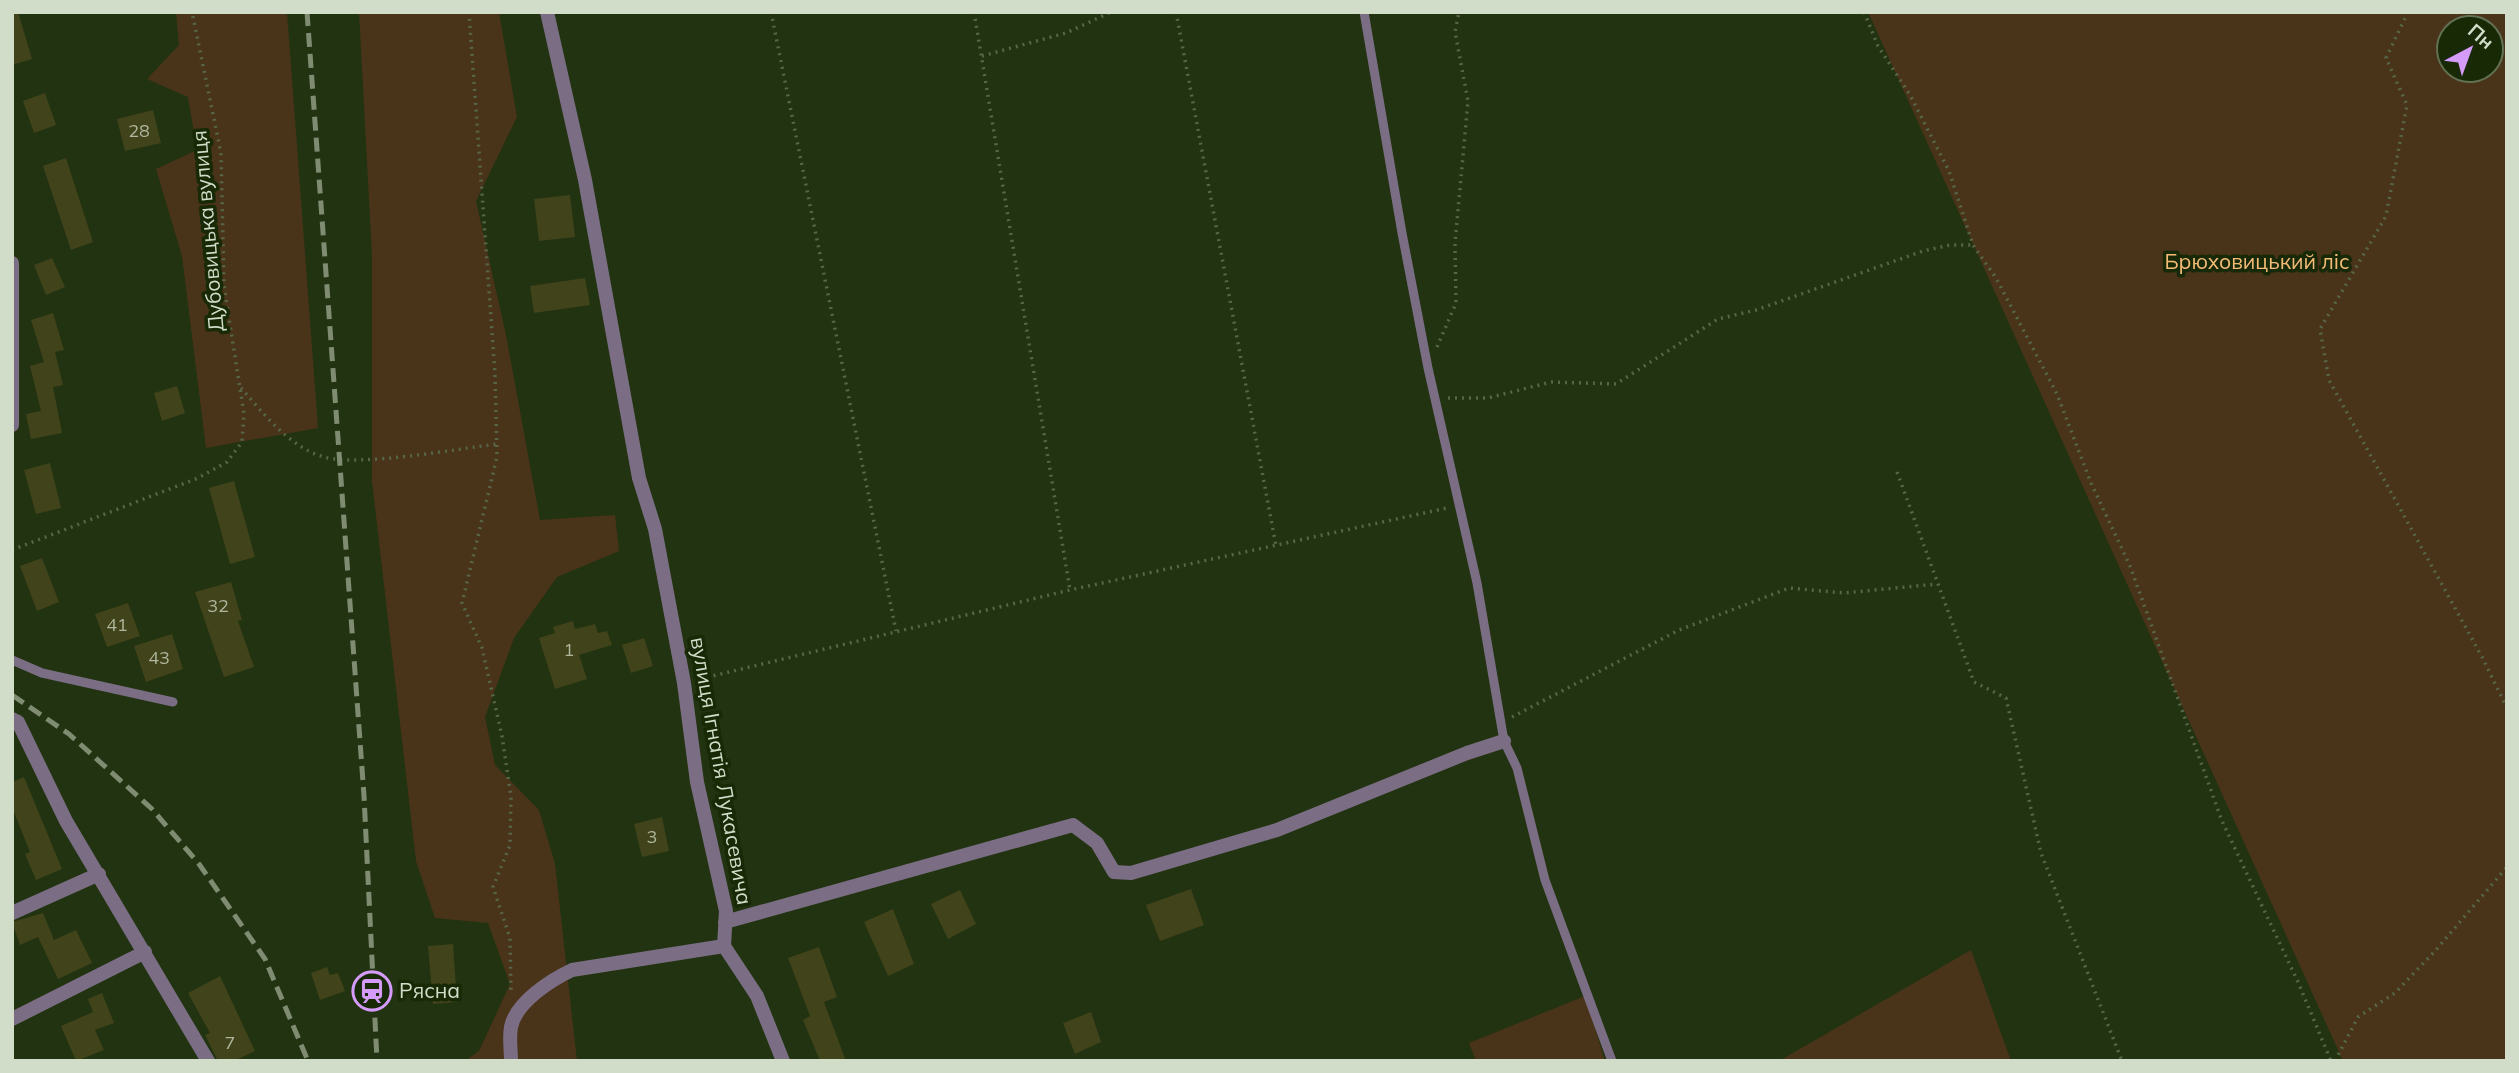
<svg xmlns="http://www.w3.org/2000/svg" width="2519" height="1073" viewBox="0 0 2519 1073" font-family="Mulish,sans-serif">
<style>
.green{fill:#493419;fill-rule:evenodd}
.building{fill:#41431a}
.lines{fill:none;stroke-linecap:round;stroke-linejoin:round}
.path{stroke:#576648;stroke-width:3.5;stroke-dasharray:2 5;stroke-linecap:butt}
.service{stroke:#7b6e84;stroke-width:9}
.minor{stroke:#7b6e84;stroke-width:14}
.rail{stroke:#7f8c72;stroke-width:5;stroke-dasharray:14 7;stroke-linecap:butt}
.labels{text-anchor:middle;stroke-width:7;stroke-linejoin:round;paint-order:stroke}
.number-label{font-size:18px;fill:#aeb69d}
.street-label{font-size:21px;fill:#d2ddc9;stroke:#182906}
.park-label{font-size:21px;fill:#f5bc75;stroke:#182906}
.poi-label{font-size:21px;fill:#d2ddc9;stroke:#182906;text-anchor:start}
</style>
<rect width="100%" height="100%" fill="#231"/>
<path class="green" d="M176 12H287L318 428 206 448 182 256 156 169 197 150 188 97 147 79 179 45Z
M359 12H499L517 117 476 201 506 335 540 520 615 515 619 551 557 577 514 638 485 717 495 765 539 810 555 864 577 1061H465L479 1051 510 984 488 923 435 918 416 861 372 481V256Z
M1868 12H2507V1061H2343ZM2449 28H2491V70H2449Z
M1971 950 2011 1061H1779Z
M1585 996 1605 1061H1476L1469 1043Z"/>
<path class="building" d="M12 12H18L32 59 12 65Z
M45 93 56 125 34 133 23 101Z
M153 110 161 143 125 151 117 119Z
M66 158 93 242 71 250 43 166Z
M570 195 575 237 539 241 534 199Z
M52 258 65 287 46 295 34 265Z
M585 278 590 305 534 313 530 286Z
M53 313 64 350 55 352 63 385 53 387 62 433 31 439 26 414 41 411 30 366 44 362 31 320Z
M177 386 185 413 162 421 154 393Z
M50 463 61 508 36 514 24 470Z
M234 481 255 557 230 564 209 488Z
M42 558 59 602 37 611 20 566Z
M231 582 242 620 238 621 254 667 224 677 195 592Z
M128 603 140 636 107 647 95 614Z
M573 621 575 629 595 624 598 633 607 631 612 645 579 655 587 679 555 689 539 638 555 633 553 627Z
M172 634 183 669 146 682 134 646Z
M644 638 653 666 631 673 622 645Z
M24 777 62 869 36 880 25 854 30 852 12 807V782Z
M662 817 669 851 642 857 634 824Z
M1191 889 1204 925 1160 941 1146 905Z
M960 890 976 924 948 939 931 904Z
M893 909 914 964 888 976 864 922Z
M43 913 54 940 76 930 92 963 58 979 38 937 20 945 12 922Z
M453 944 457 1002 433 1004 428 946Z
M819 947 837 997 824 1002 846 1061H820L803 1020 810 1016 788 958Z
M327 967 330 975 338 973 345 991 320 1000 311 973Z
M220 976 255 1051 234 1061H218L205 1035 210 1033 188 993Z
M102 993 114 1023 95 1030 104 1050 76 1061 61 1026 93 1012 88 999Z
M1091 1012 1101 1042 1075 1054 1063 1023Z"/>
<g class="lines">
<path class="path" d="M469 12 495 374 497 457 462 603 482 648 502 736 511 797 510 845 493 887 510 938 511 993
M771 12 896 631
M974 12 1070 590
M1176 12 1276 546
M1864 12 1878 46 1910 95 1949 171 1973 245 1996 278 2057 394 2091 483 2130 566 2222 821 2298 982 2331 1061
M2408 12 2386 58 2407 105 2386 216 2320 329 2329 380 2482 657 2507 708
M982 56 1066 33 1111 12
M1437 347 1456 303 1455 243 1468 101 1455 32 1459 12
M241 388C264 414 289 447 324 457 360 467 456 449 497 444
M1448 398H1488L1551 382 1616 384 1718 319 1756 310 1923 251 1950 245H1973
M1897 472 1974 682 2006 698 2041 853 2122 1061
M12 550 198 478 227 462 242 442 244 414 224 286 221 153 192 12
M700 679 1070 590 1447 508
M1512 717 1679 630 1789 588 1844 593 1937 584
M2335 1061 2358 1017 2395 993 2435 951 2507 867"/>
<path class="service" d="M1364 12 1402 233 1428 368 1477 583 1504 741 1517 768 1545 880 1612 1061
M12 660 42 673 173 702"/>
<path class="minor" d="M547 12 585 180 639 478 655 529 684 683 697 782 726 911 724 946 757 996 783 1061
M12 263V425
M12 719 18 722 66 821 208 1061
M12 913 99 874
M725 922 1073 825 1097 843 1114 872 1131 873 1277 830 1467 753 1504 741
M12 1019 145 952
M511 1061C511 1050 509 1038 511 1027 516 1002 551 980 572 970L724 946"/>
<path class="rail" d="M307 12 364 796 377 1061
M12 695 69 734 152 809 199 864 265 959 308 1061"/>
</g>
<defs>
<g id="station-ring" transform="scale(2.0125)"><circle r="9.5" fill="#182906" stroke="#d59bfb" stroke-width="1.5"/><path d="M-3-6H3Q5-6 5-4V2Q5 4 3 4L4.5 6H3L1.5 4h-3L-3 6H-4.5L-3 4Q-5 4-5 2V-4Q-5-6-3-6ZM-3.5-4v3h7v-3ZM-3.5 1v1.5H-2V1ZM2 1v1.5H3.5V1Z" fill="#d59bfb"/></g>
</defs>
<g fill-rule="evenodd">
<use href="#station-ring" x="372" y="991"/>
</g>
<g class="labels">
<g class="number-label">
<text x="139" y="137">28</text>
<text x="218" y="612">32</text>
<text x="117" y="631">41</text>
<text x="569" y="656">1</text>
<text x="159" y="664">43</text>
<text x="652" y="843">3</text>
<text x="230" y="1049">7</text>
</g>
<g class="street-label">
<text transform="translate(208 231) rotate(-95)" y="7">Дубовицька вулиця</text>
<text transform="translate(721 771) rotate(80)" y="7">вулиця Ігнатія Лукасевича</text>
</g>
<g class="park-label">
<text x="2257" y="269">Брюховицький ліс</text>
</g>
<g class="poi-label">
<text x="399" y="998">Рясна</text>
</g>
</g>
<rect width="2519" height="1073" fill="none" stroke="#d2ddc9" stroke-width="28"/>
<g transform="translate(2470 49) rotate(41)"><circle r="33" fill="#182906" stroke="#627154" stroke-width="2"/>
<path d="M0-5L12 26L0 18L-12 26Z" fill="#d59bfb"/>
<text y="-10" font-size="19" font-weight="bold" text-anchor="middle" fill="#d2ddc9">Пн</text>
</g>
</svg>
